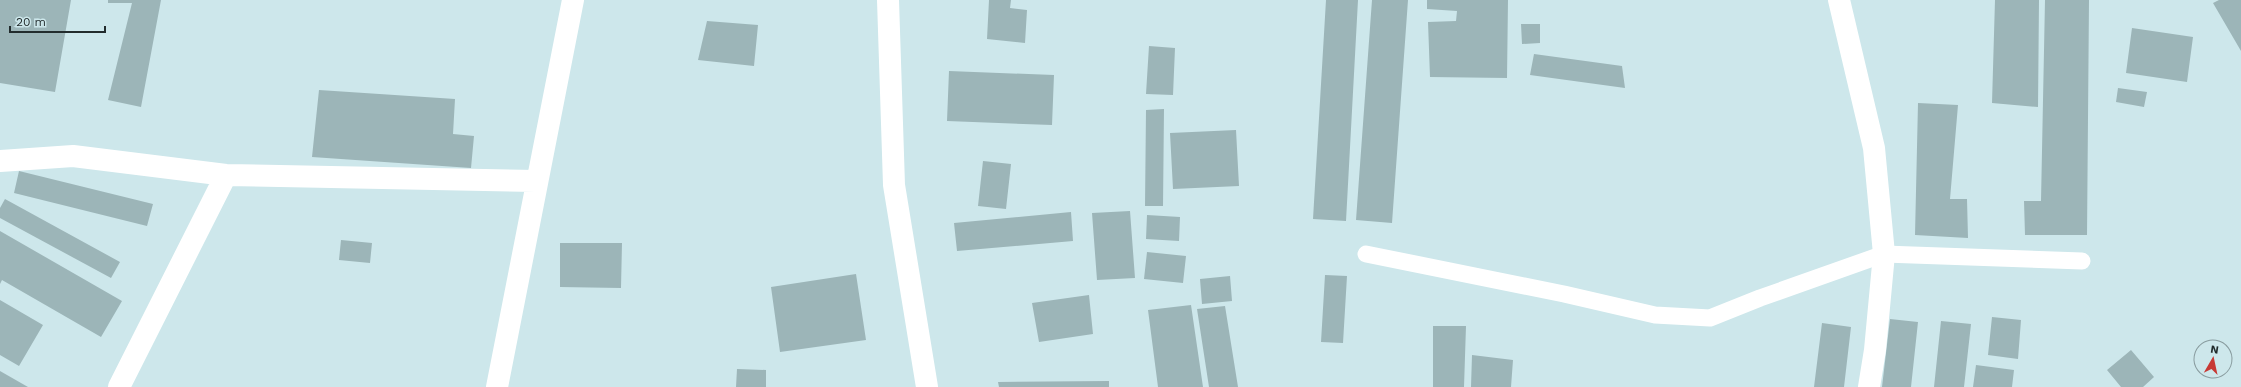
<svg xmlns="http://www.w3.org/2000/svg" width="2241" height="387" viewBox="0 0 2241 387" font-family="'Work Sans',sans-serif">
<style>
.building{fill:#9cb5b8}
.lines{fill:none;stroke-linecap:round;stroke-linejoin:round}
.lane{stroke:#fff;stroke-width:17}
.street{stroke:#fff;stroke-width:22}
</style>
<rect width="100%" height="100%" fill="#cde7eb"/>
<path class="building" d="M0 0H71L55 92 0 83Z
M108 0H161L141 107 108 100 132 3H108Z
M989 0H1011L1010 8 1027 10 1025 43 987 39Z
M1326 0H1358L1346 221 1313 219Z
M1372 0H1408L1392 223 1356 220Z
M1427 0H1508L1507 78 1430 77 1428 22 1456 21 1457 11 1427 9Z
M1995 0H2039L2038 107 1992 103Z
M2045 0H2089L2087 235H2025L2024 201H2041Z
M2219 0H2241V51L2213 3Z
M707 21 758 25 754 66 698 60Z
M1521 24H1540V43L1522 44Z
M2132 28 2193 37 2187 82 2126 73Z
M1149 46 1175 48 1173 95 1146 94Z
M1534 54 1622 66 1625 88 1530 75Z
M949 71 1054 75 1052 125 947 121Z
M2118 88 2147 92 2144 107 2116 102Z
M319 90 455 99 453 134 474 136 471 168 312 157Z
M1918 103 1958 105 1950 199H1967L1968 238 1915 235Z
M1164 109 1163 206H1145L1146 110Z
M1236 130 1239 186 1173 189 1170 133Z
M983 161 1011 164 1006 209 978 206Z
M19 171 153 204 147 226 14 193Z
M5 199 120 262 111 278 0 218V208Z
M1130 211 1135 278 1097 280 1092 213Z
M1071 212 1073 241 957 251 954 223Z
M1147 215 1180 217 1179 241 1146 239Z
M0 231 122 301 101 337 2 280 0 284Z
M341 240 372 243 370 263 339 260Z
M560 243H622L621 288 560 287Z
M1147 252 1186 256 1183 283 1144 279Z
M856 274 866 340 780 352 771 287Z
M1325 275 1347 276 1343 343 1321 342Z
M1230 276 1232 301 1202 304 1200 279Z
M1089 295 1093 334 1039 342 1032 303Z
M0 300 43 325 19 366 0 355Z
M1191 305 1203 387H1158L1148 310Z
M1225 306 1238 387H1209L1197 309Z
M1992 317 2021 320 2018 359 1988 355Z
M1890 319 1918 322 1911 387H1882Z
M1941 321 1971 324 1964 387H1934Z
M1822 323 1851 327 1844 387H1814Z
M1433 326H1466L1464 387H1433Z
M2131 350 2154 377 2143 387H2121L2107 370Z
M1472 355 1513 360 1511 387H1471Z
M1976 365 2014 370 2012 387H1973Z
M737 369 766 370V387H736Z
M0 371 28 387H0Z
M1109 381V387H999L998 382Z"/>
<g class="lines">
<path class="lane" d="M1366 254 1564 294 1655 315 1710 318 1760 298 1884 254 2082 261"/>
<path class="street" d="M888 0 894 185 927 387
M1839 0 1874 148 1884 254 1875 350 1869 387
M0 161 73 156 226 175 536 181
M119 387 226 175
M497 387 573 0"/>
</g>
<g transform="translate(2213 359) rotate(9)"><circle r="19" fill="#cde7eb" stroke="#899c9f"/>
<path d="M0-3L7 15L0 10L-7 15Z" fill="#c73934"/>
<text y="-6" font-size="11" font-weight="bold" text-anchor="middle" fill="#222c2d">N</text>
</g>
<path d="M10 26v6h95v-6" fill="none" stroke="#222c2d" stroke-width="2"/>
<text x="16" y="26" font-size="12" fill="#222c2d" stroke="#cde7eb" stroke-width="3" paint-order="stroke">20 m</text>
</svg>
